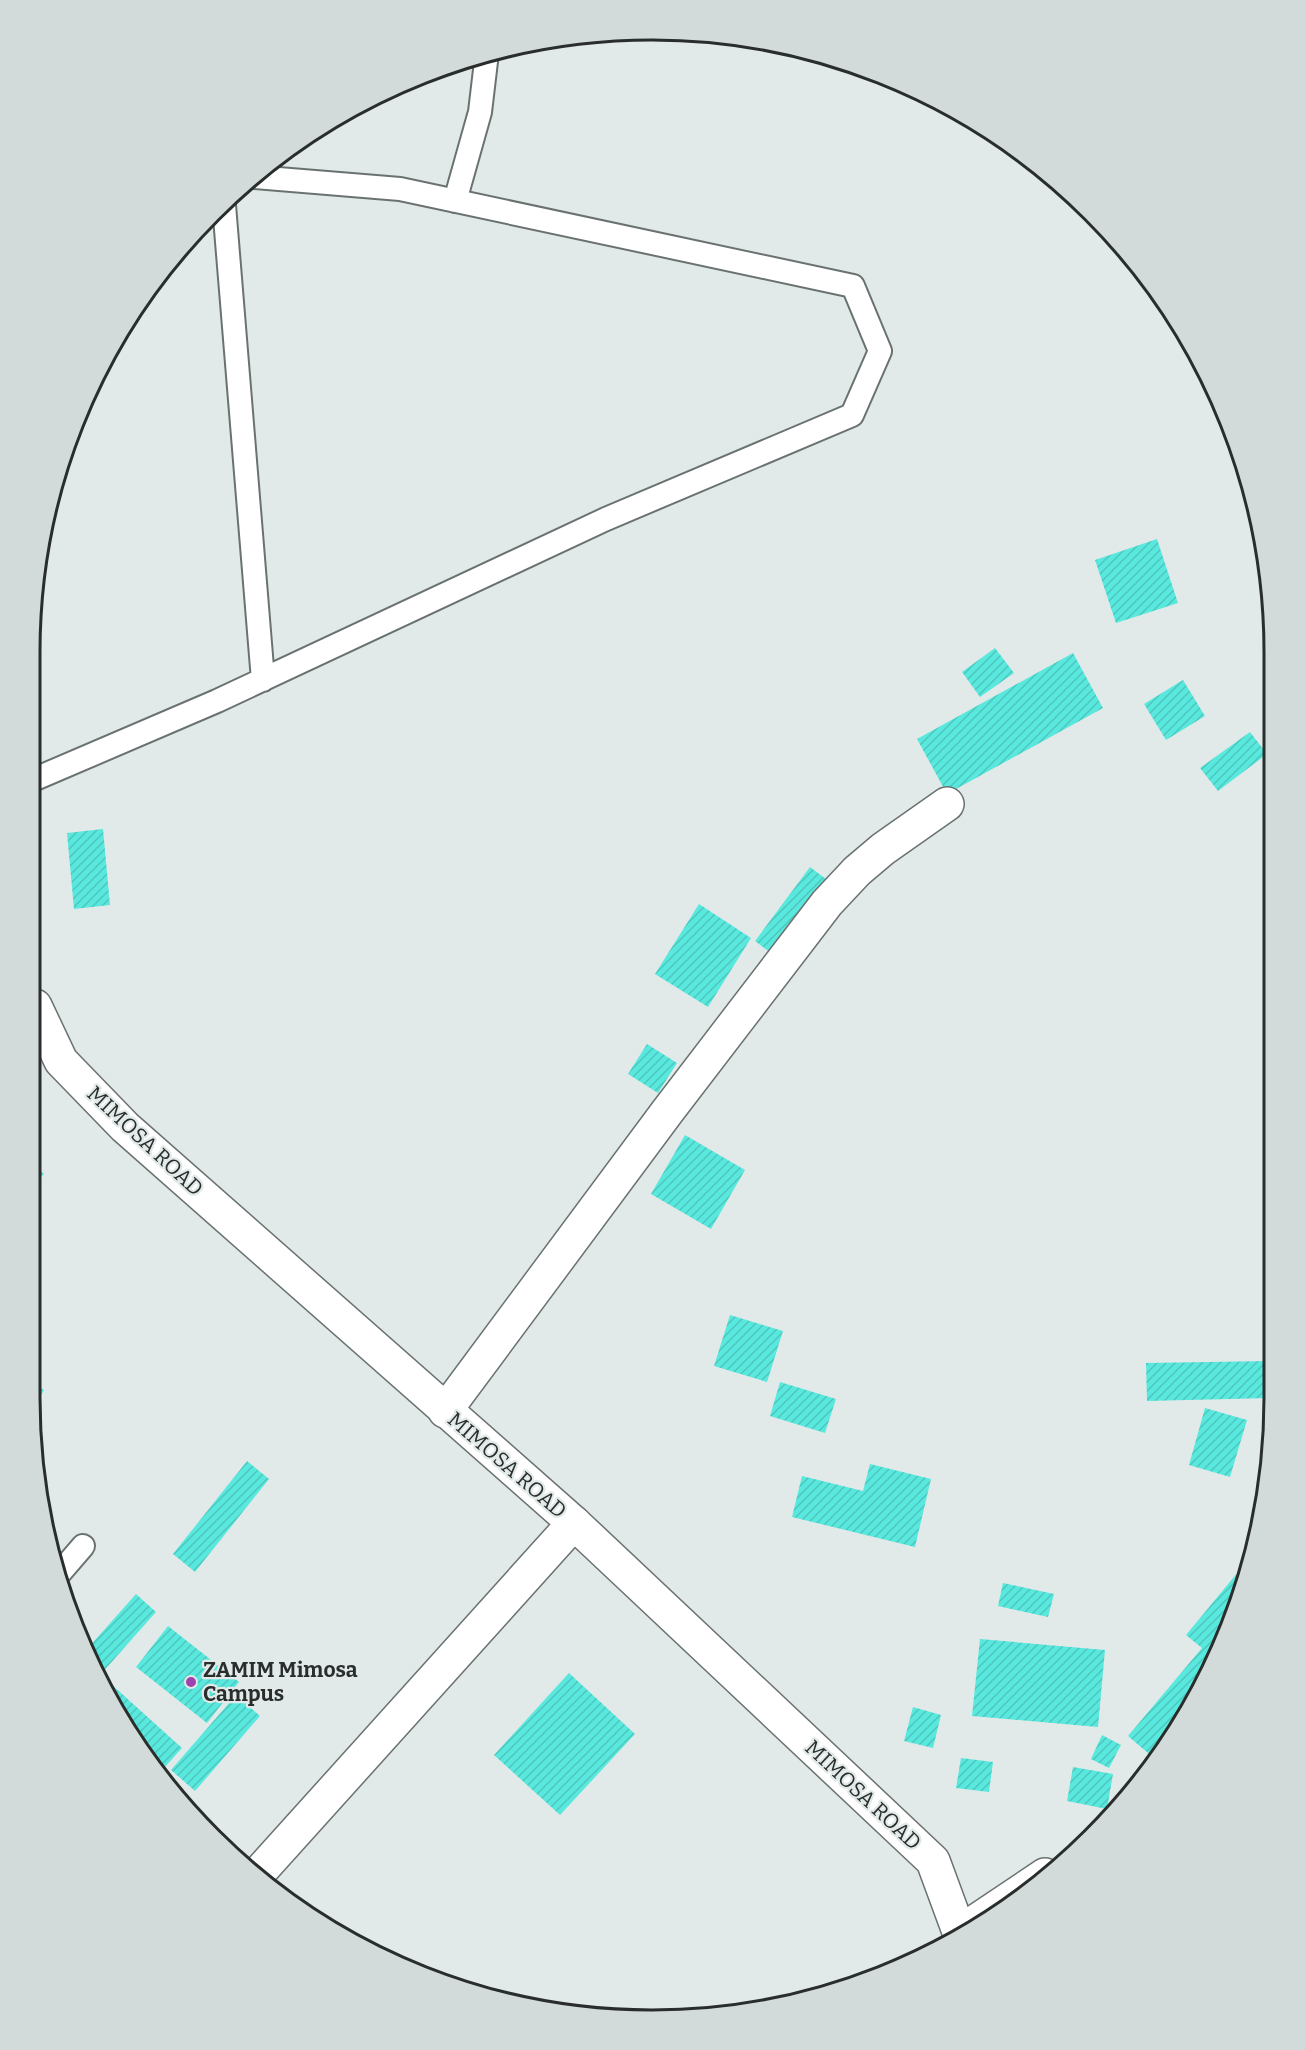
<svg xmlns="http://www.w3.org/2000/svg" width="1305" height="2050" viewBox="0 0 1305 2050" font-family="Bitter,serif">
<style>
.building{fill:url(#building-hatch)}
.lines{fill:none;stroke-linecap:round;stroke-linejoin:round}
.service-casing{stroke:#6a7271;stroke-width:26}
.minor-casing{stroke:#6a7271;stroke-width:36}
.tertiary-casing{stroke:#6a7271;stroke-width:36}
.service{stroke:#fff;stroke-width:22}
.minor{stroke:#fff;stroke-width:33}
.tertiary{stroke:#fff;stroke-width:33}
.poi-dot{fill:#9e42ad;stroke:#e1eae9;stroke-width:2}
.labels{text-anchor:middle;stroke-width:4.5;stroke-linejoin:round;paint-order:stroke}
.street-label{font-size:21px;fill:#292d2c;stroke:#e1eae9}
.poi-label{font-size:21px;font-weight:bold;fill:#292d2c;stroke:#e1eae9;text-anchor:start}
.rim{fill:none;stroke:#292d2c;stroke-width:3}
</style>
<defs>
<pattern id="building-hatch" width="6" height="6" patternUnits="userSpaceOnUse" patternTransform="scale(1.5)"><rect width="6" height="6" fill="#59e8dd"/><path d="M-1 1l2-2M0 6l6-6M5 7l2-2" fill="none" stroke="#4dc7be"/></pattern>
</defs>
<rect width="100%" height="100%" fill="#e1eae9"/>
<path class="building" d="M1157 539 1178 603 1116 623 1095 560Z
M995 648 1014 673 980 697 962 672Z
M1073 653 1103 708 947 794 917 739Z
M1183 680 1205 716 1166 740 1144 704Z
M1250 732 1267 754 1218 791 1200 768Z
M103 829 110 905 74 909 67 833Z
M810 867 830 882 775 956 755 941Z
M699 904 751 938 708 1007 655 974Z
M647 1044 677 1063 658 1093 628 1074Z
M685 1135 745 1170 711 1229 651 1194Z
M35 1166 44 1174 35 1183Z
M730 1315 783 1331 767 1382 714 1366Z
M1270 1361V1398L1147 1401 1146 1363Z
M780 1382 836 1399 825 1433 770 1416Z
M35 1385 44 1390 35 1406Z
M1205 1408 1247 1420 1230 1477 1189 1465Z
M247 1461 269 1479 195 1572 173 1554Z
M870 1464 931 1479 915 1547 792 1517 802 1476 863 1491Z
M1238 1572 1243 1577 1227 1636 1191 1709 1155 1759 1128 1736 1202 1648 1186 1635Z
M1003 1583 1054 1594 1048 1617 998 1606Z
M136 1594 156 1612 101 1674 88 1648Z
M168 1626 239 1682 207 1723 136 1667Z
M980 1639 1105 1650 1098 1727 972 1716Z
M569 1673 635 1734 560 1815 494 1755Z
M101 1675 182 1748 164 1768 133 1740Z
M236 1695 260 1716 195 1791 171 1770Z
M913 1707 941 1715 933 1748 904 1741Z
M1102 1735 1121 1745 1109 1768 1091 1759Z
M961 1758 993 1762 989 1792 956 1788Z
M1073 1767 1113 1774 1107 1809 1067 1801Z"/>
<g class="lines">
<g class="service-casing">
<path id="service" d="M455 201 480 112 487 53
M224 205 263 680
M35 779 217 701 606 519 852 415 880 351 853 286 400 189 254 177
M58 1575 83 1546"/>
</g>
<g class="minor-casing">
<path id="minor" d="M445 1411 667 1112 827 903 857 871 883 849 947 804
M256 1876 574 1523
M960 1932 1045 1875"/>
</g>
<g class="tertiary-casing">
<path id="tertiary" d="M35 1006 61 1061 125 1127 574 1523 933 1861 961 1937"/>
</g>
<use href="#service" class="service"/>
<use href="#minor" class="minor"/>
<use href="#tertiary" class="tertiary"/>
</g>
<circle class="poi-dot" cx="191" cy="1682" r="6"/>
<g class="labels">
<g class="street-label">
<text transform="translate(145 1141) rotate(43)" y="7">MIMOSA ROAD</text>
<text transform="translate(507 1465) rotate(41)" y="7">MIMOSA ROAD</text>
<text transform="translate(863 1795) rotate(43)" y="7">MIMOSA ROAD</text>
</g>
<g class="poi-label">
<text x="203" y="1677">ZAMIM Mimosa<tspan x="203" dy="24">Campus</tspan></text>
</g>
</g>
<path d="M0 0H1305V2050H0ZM652 40H652A612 612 0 0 1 1264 652V1398A612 612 0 0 1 652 2010H652A612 612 0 0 1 40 1398V652A612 612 0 0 1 652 40Z" fill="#d2dbda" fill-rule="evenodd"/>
<path class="rim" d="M652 40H652A612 612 0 0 1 1264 652V1398A612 612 0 0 1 652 2010H652A612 612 0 0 1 40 1398V652A612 612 0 0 1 652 40Z"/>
</svg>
